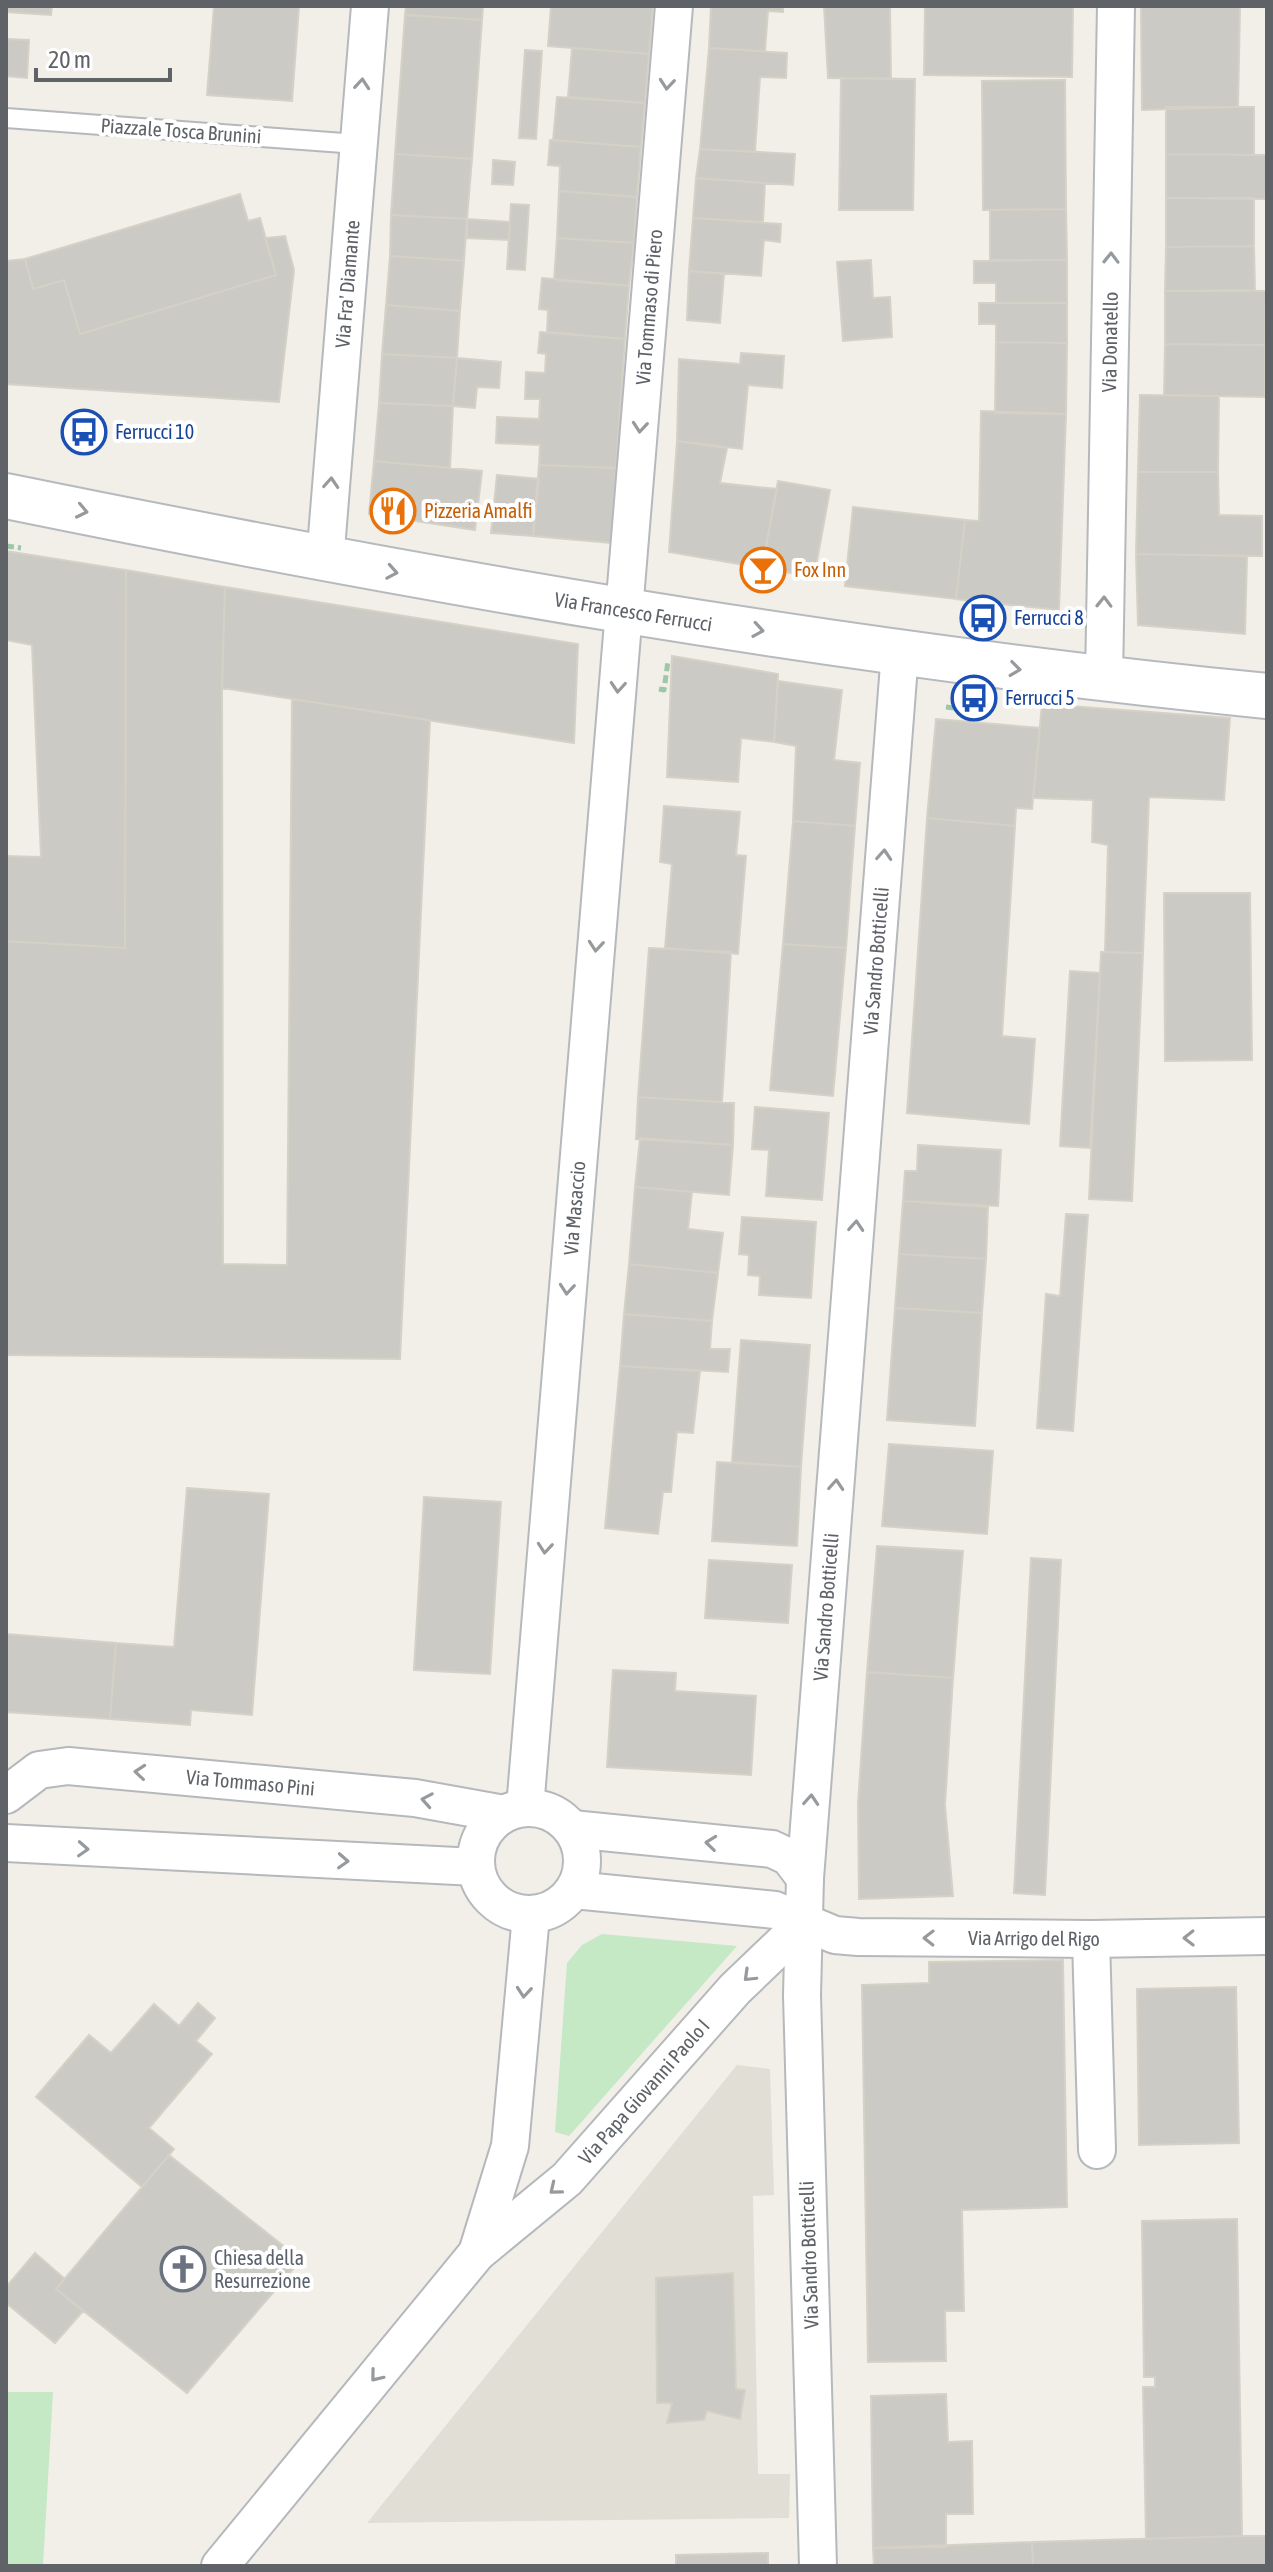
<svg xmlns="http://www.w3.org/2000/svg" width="1273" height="2572" viewBox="0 0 1273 2572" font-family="'Asap Condensed',sans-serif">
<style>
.education{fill:#e1ded6}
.green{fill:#c5e8c5}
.building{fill:#cccac5;stroke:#d6d1c6;stroke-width:2}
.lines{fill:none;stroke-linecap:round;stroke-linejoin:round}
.lane-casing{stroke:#b5b8bc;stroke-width:22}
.street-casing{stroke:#b5b8bc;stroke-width:40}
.secondary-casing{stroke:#b6babf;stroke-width:48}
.path{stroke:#9cc7a9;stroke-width:5;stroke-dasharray:8 4;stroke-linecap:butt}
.lane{stroke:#fff;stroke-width:18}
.street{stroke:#fff;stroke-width:36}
.secondary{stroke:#fff;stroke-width:44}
.oneway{stroke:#979a9d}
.labels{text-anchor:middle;stroke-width:8;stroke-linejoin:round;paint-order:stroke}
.street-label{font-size:20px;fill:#5f6368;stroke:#fff}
.transit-label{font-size:20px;fill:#164399;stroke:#fff;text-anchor:start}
.food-label{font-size:20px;fill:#c56008;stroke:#fff;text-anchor:start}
.worship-label{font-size:20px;fill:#5b616d;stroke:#fff;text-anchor:start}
</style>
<rect width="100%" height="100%" fill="#f1efe8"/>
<path class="education" d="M737 2065 770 2069 774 2195 753 2196 758 2474H790L789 2518 367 2523Z"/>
<path class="green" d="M602 1934 737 1946 569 2136 555 2132 567 1963 582 1945Z
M6 2392H53L43 2566H6Z"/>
<path class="building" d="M6 6H52L51 15 6 12Z
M214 6H299L292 101 207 95Z
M406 6H483L482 20 405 15Z
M551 6H653L649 54 548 46Z
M711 6H783V12L768 11 765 51 709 48Z
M824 6H890L891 79 828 78Z
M925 6H1073L1072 77 924 75Z
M1141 6H1240L1238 107 1142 110Z
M405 15 482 20 472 159 395 154Z
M6 39 29 40 27 78 6 76Z
M572 48 649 54 645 103 568 97Z
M709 48 787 53 786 78 760 77 755 152 700 149Z
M525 50 542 51 536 139 519 138Z
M841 78 915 79 913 210H839Z
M1065 80 1066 209 983 210 982 81Z
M557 97 645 103 641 147 553 140Z
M1166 107H1254V155L1166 154Z
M550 140 641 147 637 197 559 191 560 166 548 165Z
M700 149 795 154 793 185 696 178Z
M395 154 472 159 467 219 391 215Z
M1166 154 1267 155V199L1166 198Z
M493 160 515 162 513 185 492 184Z
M696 178 765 183 763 222 693 218Z
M559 191 637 197 634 243 557 238Z
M240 194 248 221 260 218 276 275 80 334 64 280 33 289 25 259Z
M1166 198H1254V246L1166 247Z
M511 204 529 205 525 270 507 269Z
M1066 209 1067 260H990V210Z
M391 215 467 219 464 261 390 256Z
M693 218 781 224 780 242 764 240 761 276 689 271Z
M467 219 510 222 509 240 467 238Z
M285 236 294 270 279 402 6 384V261L25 259 33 289 64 280 80 334 276 275 265 238Z
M557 238 634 243 629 286 554 280Z
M1254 246 1255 290 1165 291 1166 247Z
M390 256 464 261 460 311 386 305Z
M871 260 873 298 890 297 892 337 843 341 837 262Z
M1067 260V303H996V283H974V261Z
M689 271 724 274 720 323 687 320Z
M542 278 629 286 625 339 547 332 548 310 539 309Z
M1165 291H1266L1265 345 1165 344Z
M979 303H1067V343L996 342V324H979Z
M386 305 460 311 457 358 382 354Z
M540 332 625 339 616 468 539 465 540 445 496 443 497 417 539 419 540 399H525L526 372 545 373 546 354 538 353Z
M996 342 1067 343 1066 414 995 413Z
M1165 344 1265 345V397L1164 395Z
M741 353 784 356 782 388 748 385 742 449 677 441 679 359 740 364Z
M382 354 457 358 453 406 379 403Z
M457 358 501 362 499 388 477 387 475 408 453 406Z
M1140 395 1219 396 1218 472H1138Z
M379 403 453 406 450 468 374 461Z
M981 411 1066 414 1059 610 956 599 965 520 979 521Z
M677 441 727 448 720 483 777 489 762 568 669 552Z
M374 461 482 471 475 530 369 514Z
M539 465 616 468 611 543 533 536Z
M1138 472H1218L1219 515 1262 516V556L1136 554Z
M497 475 539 479 533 536 491 533Z
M778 481 830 490 814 577 762 568Z
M853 507 965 520 956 599 845 586Z
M6 551 126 570 125 948 6 941V856L41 857 32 645 6 640Z
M1136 554 1247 556 1245 634 1138 625Z
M126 570 225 587 222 688 223 1264 287 1265 292 699 430 720 400 1359 6 1355V941L125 948Z
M225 587 578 644 574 743 222 688Z
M672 656 778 674 774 742 741 738 738 782 667 777Z
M778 681 842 690 834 760 860 763 855 826 793 821 796 746 774 742Z
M1042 704 1230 718 1224 800 1149 797 1143 953 1105 952 1108 845 1092 842 1093 800 1033 798Z
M936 719 1040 728 1032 809 1016 808 1015 826 927 818Z
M664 806 740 812 736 855 746 856 738 954 665 948 672 864 660 862Z
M927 818 1015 826 1002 1036 1035 1039 1029 1124 907 1113Z
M793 821 855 826 846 948 783 944Z
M1164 893H1250L1252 1060 1165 1061Z
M783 944 846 948 833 1096 770 1090Z
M649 948 731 952 722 1102 638 1097Z
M1101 952 1143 953 1132 1201 1089 1199Z
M1070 971 1100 973 1090 1148 1060 1146Z
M638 1097 734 1103 733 1145 636 1139Z
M755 1107 829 1113 822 1200 766 1196 769 1150 752 1149Z
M640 1138 733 1145 729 1195 635 1187Z
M918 1145 1001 1150 998 1206 903 1201 905 1171H917Z
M635 1187 692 1192 688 1229 723 1233 718 1273 629 1264Z
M903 1201 988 1207 986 1259 899 1254Z
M1066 1214 1088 1215 1073 1431 1037 1428 1046 1294 1060 1296Z
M742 1217 816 1222 811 1298 759 1295 760 1276 748 1275 749 1255 739 1254Z
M899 1254 986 1259 982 1313 895 1308Z
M629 1264 718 1273 712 1321 624 1314Z
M895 1308 982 1313 975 1426 887 1420Z
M624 1314 712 1321 710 1349H730L728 1372 620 1366Z
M741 1340 810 1345 801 1467 732 1462Z
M620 1366 700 1371 693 1433 677 1432 671 1492H663L658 1534 605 1528Z
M889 1444 993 1451 987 1534 882 1526Z
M717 1462 801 1467 797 1546 712 1541Z
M187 1488 269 1494 252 1715 191 1710 190 1725 110 1719 116 1643 174 1647Z
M424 1497 501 1502 490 1674 414 1670Z
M877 1546 963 1551 953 1678 867 1672Z
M1031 1558 1061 1560 1045 1895 1014 1893Z
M709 1560 792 1565 788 1623 705 1618Z
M6 1634 116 1643 110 1719 6 1712Z
M613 1670 676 1673 675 1691 756 1696 751 1775 607 1767Z
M867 1672 953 1678 945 1805 953 1896 859 1899 858 1803Z
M1063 1960 1067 2207 962 2210 964 2311H945L946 2361 868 2362 862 1985 929 1983V1962Z
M1236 1987 1239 2143 1139 2145 1137 1989Z
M198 2003 215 2018 196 2041 212 2054 149 2128 174 2149 142 2187 36 2097 89 2035 111 2053 154 2004 179 2026Z
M169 2155 301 2260 187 2393 56 2289Z
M1237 2219 1242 2536 1146 2539 1143 2387H1155V2377H1144L1142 2221Z
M35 2253 65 2279 56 2289 83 2311 55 2343 6 2303V2287Z
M733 2273 736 2389 745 2390 740 2419 707 2411 704 2420 667 2423 672 2403H657L656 2278Z
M946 2394 948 2442 972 2441 973 2514H946V2547L873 2548 871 2396Z
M1242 2536H1267V2566H1033L1032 2542Z
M1032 2542 1033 2566H874L873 2548Z
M768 2553V2566H676V2555Z"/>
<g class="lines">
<g class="lane-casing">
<path id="lane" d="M6 118 357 144"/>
</g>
<g class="street-casing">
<g id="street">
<path id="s1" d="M325 561 370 6"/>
<path id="s2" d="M1104 680 1116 6"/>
<path id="s3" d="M6 1795 39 1770 68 1766 415 1798 504 1814"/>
<circle cx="529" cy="1861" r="53"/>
<path id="s4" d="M525 1808 674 6"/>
<path d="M572 1829 772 1849 789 1857 805 1878"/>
<path d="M6 1843 476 1867"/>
<path id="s5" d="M574 1890 775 1910 835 1935 858 1937 1091 1939 1267 1936"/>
<path d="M1091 1939 1097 2150"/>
<path d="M477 2253 510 2146 531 1915"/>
<path id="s6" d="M220 2566 477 2253 567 2179 735 1989 805 1922"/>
<path id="s7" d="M818 2566 802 1995 805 1878 900 652"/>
</g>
</g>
<g class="secondary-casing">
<g id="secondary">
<path id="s8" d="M6 496C423 581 843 654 1267 696"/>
</g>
</g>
<path class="path" d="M6 546 21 548
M659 689 664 690 668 661
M946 707 979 711"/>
<use href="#lane" class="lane"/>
<use href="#street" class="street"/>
<use href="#secondary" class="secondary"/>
</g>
<defs><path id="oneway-chevron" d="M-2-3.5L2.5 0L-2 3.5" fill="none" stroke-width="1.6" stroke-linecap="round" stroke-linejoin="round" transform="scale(2)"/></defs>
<g class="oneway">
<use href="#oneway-chevron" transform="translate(362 84) rotate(-85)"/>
<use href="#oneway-chevron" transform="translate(667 84) rotate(95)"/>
<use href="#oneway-chevron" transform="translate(1111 258) rotate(-89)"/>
<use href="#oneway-chevron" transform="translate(640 427) rotate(95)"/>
<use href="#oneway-chevron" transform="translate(331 483) rotate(-86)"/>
<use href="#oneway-chevron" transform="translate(82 511) rotate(12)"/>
<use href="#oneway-chevron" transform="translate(392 572) rotate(10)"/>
<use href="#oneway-chevron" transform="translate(1104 602) rotate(-89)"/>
<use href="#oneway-chevron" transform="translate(758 630) rotate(9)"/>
<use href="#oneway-chevron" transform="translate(1015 669) rotate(7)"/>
<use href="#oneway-chevron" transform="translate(618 687) rotate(94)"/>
<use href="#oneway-chevron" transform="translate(884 855) rotate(-86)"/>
<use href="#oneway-chevron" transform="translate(596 946) rotate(95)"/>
<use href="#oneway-chevron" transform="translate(856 1226) rotate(-86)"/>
<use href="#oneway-chevron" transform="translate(567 1289) rotate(95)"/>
<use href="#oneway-chevron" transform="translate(836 1485) rotate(-86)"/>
<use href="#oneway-chevron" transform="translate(545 1548) rotate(95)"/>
<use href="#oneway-chevron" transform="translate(140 1772) rotate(-175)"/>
<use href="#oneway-chevron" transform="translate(427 1800) rotate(-170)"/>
<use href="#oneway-chevron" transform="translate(811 1800) rotate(-86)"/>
<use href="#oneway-chevron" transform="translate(711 1843) rotate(-174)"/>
<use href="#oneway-chevron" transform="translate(83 1849) rotate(3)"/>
<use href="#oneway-chevron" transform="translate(343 1861) rotate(3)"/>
<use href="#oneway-chevron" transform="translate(929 1938) rotate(-179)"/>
<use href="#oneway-chevron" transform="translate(1189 1938) rotate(179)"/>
<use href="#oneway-chevron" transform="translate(749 1976) rotate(136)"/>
<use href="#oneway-chevron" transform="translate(524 1992) rotate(95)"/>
<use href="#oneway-chevron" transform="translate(555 2189) rotate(141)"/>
<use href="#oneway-chevron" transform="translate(376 2376) rotate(129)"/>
</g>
<defs>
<g id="bus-ring" transform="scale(2.3)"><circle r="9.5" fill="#fff" stroke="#1a4fb4" stroke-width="1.5"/><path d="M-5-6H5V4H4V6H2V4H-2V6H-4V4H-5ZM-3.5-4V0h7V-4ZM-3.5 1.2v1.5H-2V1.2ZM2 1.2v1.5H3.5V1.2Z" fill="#1a4fb4"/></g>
<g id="restaurant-ring" transform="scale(2.3)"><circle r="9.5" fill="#fff" stroke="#e8710a" stroke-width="1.5"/><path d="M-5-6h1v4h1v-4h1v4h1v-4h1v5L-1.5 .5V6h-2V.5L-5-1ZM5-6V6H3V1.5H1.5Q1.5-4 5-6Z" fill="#e8710a"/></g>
<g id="bar-ring" transform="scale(2.3)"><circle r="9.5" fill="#fff" stroke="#e8710a" stroke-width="1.5"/><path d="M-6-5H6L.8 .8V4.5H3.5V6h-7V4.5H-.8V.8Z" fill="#e8710a"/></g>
<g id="church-ring" transform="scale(2.3)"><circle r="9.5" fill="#fff" stroke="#6b7280" stroke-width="1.5"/><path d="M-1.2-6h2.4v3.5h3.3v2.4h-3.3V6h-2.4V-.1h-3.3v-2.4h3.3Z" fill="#6b7280"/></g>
</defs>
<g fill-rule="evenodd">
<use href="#bus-ring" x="84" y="432"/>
<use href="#restaurant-ring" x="393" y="511"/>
<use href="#bar-ring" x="763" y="570"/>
<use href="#bus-ring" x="983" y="618"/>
<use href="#bus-ring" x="974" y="698"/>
<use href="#church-ring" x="183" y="2269"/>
</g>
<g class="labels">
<g class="street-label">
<text transform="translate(181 131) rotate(4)" y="7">Piazzale Tosca Brunini</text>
<text dy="7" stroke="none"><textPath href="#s1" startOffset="278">Via Fra' Diamante</textPath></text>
<text dy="7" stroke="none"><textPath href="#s4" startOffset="1506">Via Tommaso di Piero</textPath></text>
<text dy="7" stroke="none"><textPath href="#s2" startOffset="338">Via Donatello</textPath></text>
<text dy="7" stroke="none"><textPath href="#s8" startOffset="638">Via Francesco Ferrucci</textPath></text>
<text dy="7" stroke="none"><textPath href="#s7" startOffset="1608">Via Sandro Botticelli</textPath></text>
<text dy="7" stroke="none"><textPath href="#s4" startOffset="602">Via Masaccio</textPath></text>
<text dy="7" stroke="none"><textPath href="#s7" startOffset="960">Via Sandro Botticelli</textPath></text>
<text dy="7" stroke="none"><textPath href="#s3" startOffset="254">Via Tommaso Pini</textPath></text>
<text dy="7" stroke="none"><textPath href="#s5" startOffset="466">Via Arrigo del Rigo</textPath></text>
<text dy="7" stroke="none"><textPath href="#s6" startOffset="638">Via Papa Giovanni Paolo I</textPath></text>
<text transform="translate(809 2255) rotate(-92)" y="7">Via Sandro Botticelli</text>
</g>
<g class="transit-label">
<text x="115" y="439">Ferrucci 10</text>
<text x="1014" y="625">Ferrucci 8</text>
<text x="1005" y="705">Ferrucci 5</text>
</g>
<g class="food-label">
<text x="424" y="518">Pizzeria Amalfi</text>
<text x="794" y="577">Fox Inn</text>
</g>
<g class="worship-label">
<text x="214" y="2265">Chiesa della<tspan x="214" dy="23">Resurrezione</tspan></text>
</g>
</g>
<rect width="1273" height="2572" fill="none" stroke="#5f6368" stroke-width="16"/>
<path d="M36 68v12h134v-12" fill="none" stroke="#5f6368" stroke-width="4"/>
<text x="48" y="68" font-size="24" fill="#5f6368" stroke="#ffffff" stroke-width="6" paint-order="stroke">20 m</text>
</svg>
